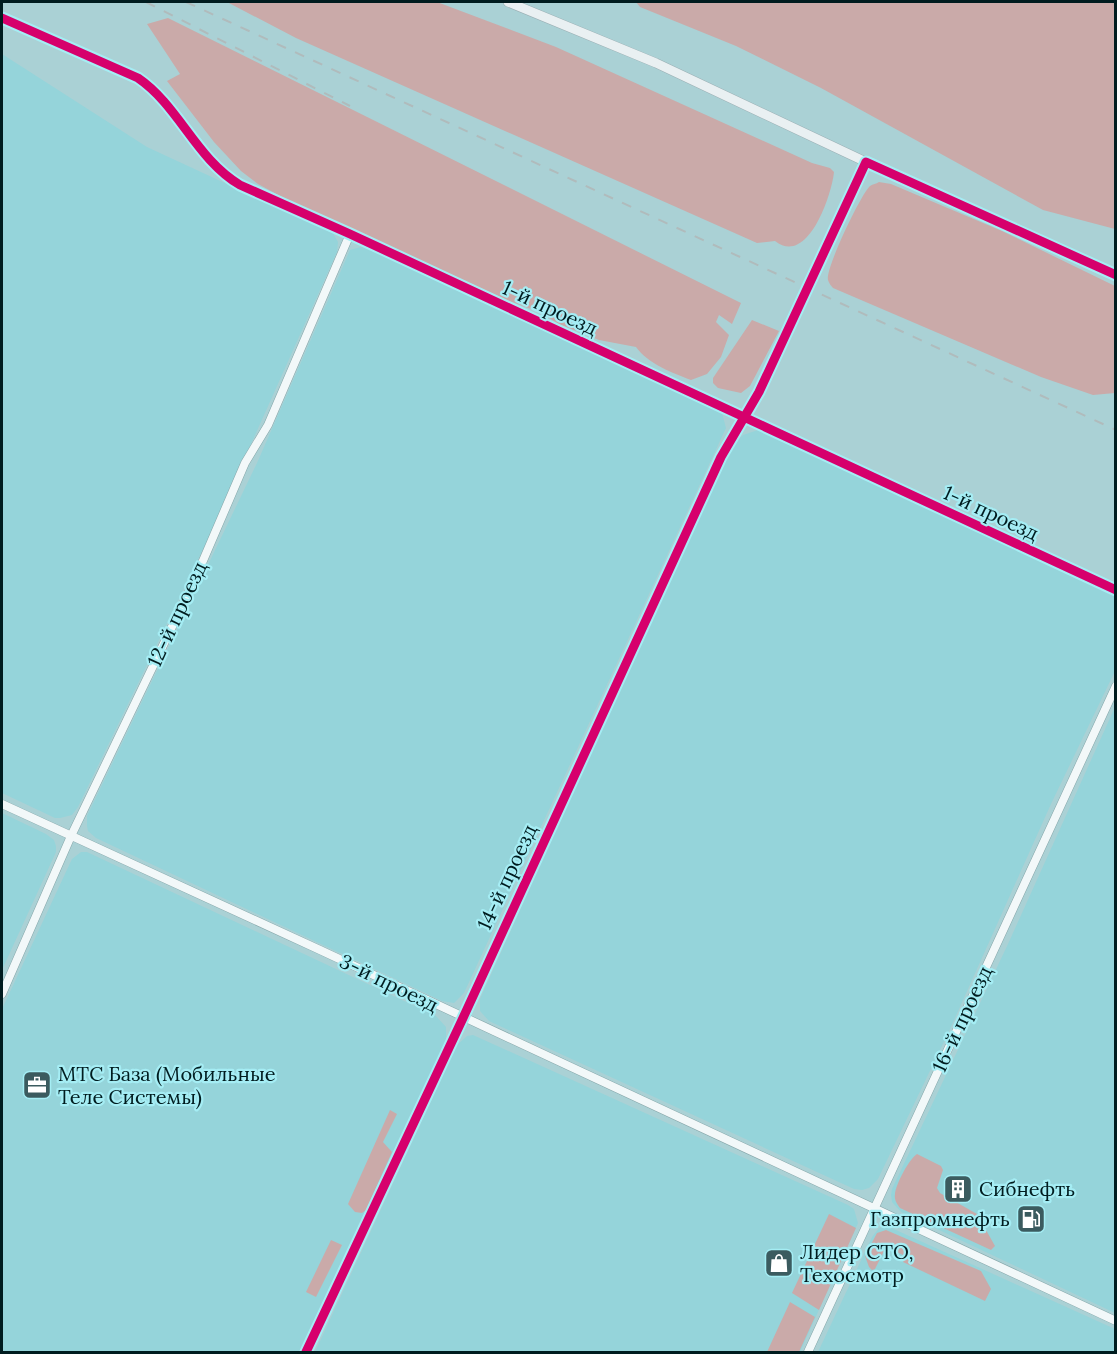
<svg xmlns="http://www.w3.org/2000/svg" width="1117" height="1354" viewBox="0 0 1117 1354" font-family="Lora,serif">
<style>
.built{fill:#95d4da}
.green{fill:#caaaa9}
.lines{fill:none;stroke-linecap:round;stroke-linejoin:round}
.minor-casing{stroke:#86a6a9;stroke-width:9}
.major-casing{stroke:#9aaeb3;stroke-width:10}
.minor{stroke:#f2f8f9;stroke-width:8}
.major{stroke:#e9f0f2;stroke-width:9}
.rail{stroke:#b0bbbc;stroke-width:2;stroke-dasharray:10 10;stroke-linecap:butt}
.cycleway-casing{stroke:#a5edf4;stroke-width:13}
.cycleway{stroke:#d6006c;stroke-width:9}
.labels{text-anchor:middle;stroke-width:4.5;stroke-linejoin:round;paint-order:stroke}
.street-label{font-size:20px;fill:#001c1f;stroke:#a5edf4}
.poi-label{font-size:20px;fill:#001c1f;stroke:#a5edf4;text-anchor:start}
</style>
<rect width="100%" height="100%" fill="#aad1d5"/>
<path class="built" d="M2 54 147 147 333 233 338 242 337 252 214 527 78 807 72 815 60 818H55L2 793Z
M361 247 369 248 513 314 722 413 726 428 464 993 454 1003 442 1001 96 838 88 831 87 826V816L257 463 350 250Z
M758 430 1115 596V671L1051 804 951 1027 878 1179 869 1188 862 1190 854 1189 489 1021 480 1011V999L642 639 735 442 743 435Z
M1115 707V1313L901 1212 892 1202 891 1195 892 1189 1008 944Z
M2 813 46 834 54 840 56 846V852L2 970Z
M81 852H87L436 1016 446 1027V1040L299 1352H2V1009L72 859Z
M473 1035 848 1205 854 1209 858 1223 800 1352H315L457 1045 467 1036Z
M887 1226 1115 1329V1352H818L872 1237 879 1228Z"/>
<path class="green" d="M227 2H437L556 47 812 163 830 168 834 172C832 194 808 267 775 241L757 243 296 38Z
M636 2H1115V229L1043 210 821 88 736 46 640 7Z
M168 18 741 303 732 324 719 315 716 322 729 335 721 357 707 374 691 380C673 373 648 364 636 347L599 340 559 324 539 312 507 300 295 204 258 184 241 171 214 142 167 81 180 74 147 24Z
M879 182 891 184 1002 231 1115 286V393L1093 395 1041 377 833 288C831 286 829 283 828 280 825 269 861 194 870 186 873 184 876 184 879 182Z
M752 320 779 331 750 386 741 393 718 388 713 383V378Z
M390 1110 397 1114 383 1142 392 1152 366 1210 362 1213 355 1212 348 1204Z
M917 1154 941 1166 943 1170 937 1188 940 1193 977 1214 995 1246 991 1250 900 1208C897 1204 894 1200 895 1194 896 1184 909 1159 917 1154Z
M829 1214 856 1228 819 1310 792 1293Z
M886 1230 981 1271 991 1289 985 1301 903 1262 905 1256 886 1247 875 1269 872 1270 869 1267 865 1256 877 1233Z
M331 1240 342 1245 316 1297 306 1292Z
M790 1302 815 1317 799 1352H767Z"/>
<g class="lines">
<g class="minor-casing">
<path id="minor" d="M2 18 138 78C179 106 196 159 240 185L350 234 1116 590
M2 804 320 950 1116 1321
M2 994 71 836 196 577 245 463 268 425 350 234
M306 1352 463 1018 721 457 759 392 866 162 1116 275
M808 1352 1116 686"/>
</g>
<g class="major-casing">
<path id="major" d="M508 2 656 63 866 162"/>
</g>
<use href="#minor" class="minor"/>
<use href="#major" class="major"/>
<path class="rail" d="M146 2 350 106
M186 2 1116 430"/>
<g class="cycleway-casing">
<path id="cycleway" d="M2 18 138 78C179 106 196 159 240 185L350 234 1116 590
M306 1352 463 1018 721 457 759 392 866 162 1116 275"/>
</g>
<use href="#cycleway" class="cycleway"/>
</g>
<defs>
<g id="office-square" transform="scale(1.5)"><rect x="-9" y="-9" width="18" height="18" rx="4" fill="#3b5b5f" stroke="#a5edf4"/><path d="M-6-3h4V-5.5h4V-3h4V5H-6ZM-1-4.5V-3h2v-1.5ZM-6 0V1H6V0Z" fill="#fff"/></g>
<g id="building-square" transform="scale(1.5)"><rect x="-9" y="-9" width="18" height="18" rx="4" fill="#3b5b5f" stroke="#a5edf4"/><path d="M-4-6H4V6H1V3H-1V6H-4ZM-2.5-4.3h1.7v1.8h-1.7ZM.8-4.3h1.7v1.8H.8ZM-2.5-1h1.7V.8h-1.7ZM.8-1h1.7V.8H.8Z" fill="#fff"/></g>
<g id="fuel-square" transform="scale(1.5)"><rect x="-9" y="-9" width="18" height="18" rx="4" fill="#3b5b5f" stroke="#a5edf4"/><path d="M-5.5-6h7V0h2V4h1.3V-2.5L3-4.5l.8-.8L6-3V5H2.5V1h-1V6h-7ZM-4.2-4.7v3.2H.2V-4.7Z" fill="#fff"/></g>
<g id="shop-square" transform="scale(1.5)"><rect x="-9" y="-9" width="18" height="18" rx="4" fill="#3b5b5f" stroke="#a5edf4"/><path d="M-5-2.5h2.3a2.7 3.5 0 0 1 5.4 0H5L5.5 6h-11ZM-1.5-2.5h3a1.5 2.3 0 0 0-3 0Z" fill="#fff"/></g>
</defs>
<g fill-rule="evenodd">
<use href="#office-square" x="37" y="1085"/>
<use href="#building-square" x="958" y="1189"/>
<use href="#fuel-square" x="1031" y="1219"/>
<use href="#shop-square" x="779" y="1263"/>
</g>
<g class="labels">
<g class="street-label">
<text transform="translate(550 308) rotate(25)" y="7">1-й проезд</text>
<text transform="translate(991 513) rotate(25)" y="7">1-й проезд</text>
<text transform="translate(177 614) rotate(-65)" y="7">12-й проезд</text>
<text transform="translate(507 877) rotate(-65)" y="7">14-й проезд</text>
<text transform="translate(389 983) rotate(26)" y="7">3-й проезд</text>
<text transform="translate(962 1019) rotate(-65)" y="7">16-й проезд</text>
</g>
<g class="poi-label">
<text x="58" y="1081">МТС База (Мобильные<tspan x="58" dy="23">Теле Системы)</tspan></text>
<text x="979" y="1196">Сибнефть</text>
<text x="1010" y="1226" text-anchor="end">Газпромнефть</text>
<text x="800" y="1259">Лидер СТО,<tspan x="800" dy="23">Техосмотр</tspan></text>
</g>
</g>
<rect width="1117" height="1354" fill="none" stroke="#001c1f" stroke-width="6"/>
</svg>
